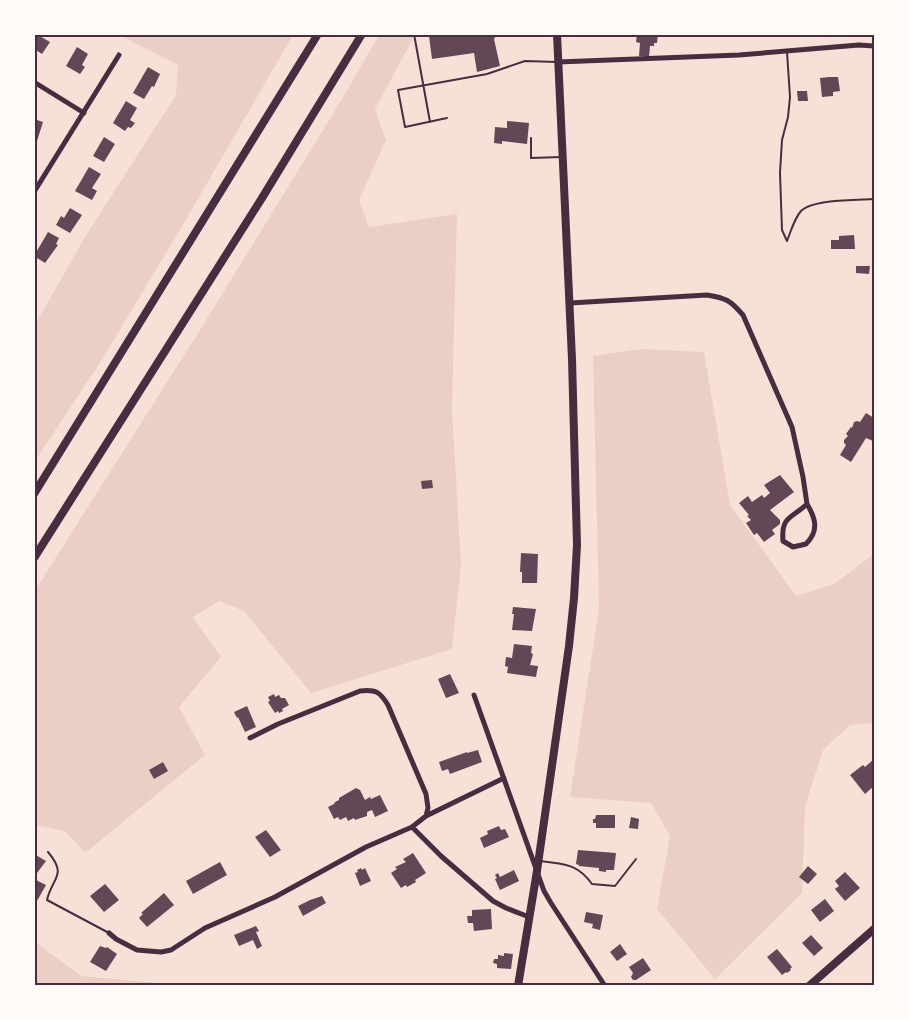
<svg xmlns="http://www.w3.org/2000/svg" width="909" height="1020" viewBox="0 0 909 1020" font-family="'Fira Sans Condensed',sans-serif">
<style>
.green{fill:#ebcfc5}
.building{fill:#644757}
.lines{fill:none;stroke-linecap:round;stroke-linejoin:round}
.service{stroke:#4a2c40;stroke-width:2}
.minor{stroke:#4a2c40;stroke-width:5}
.secondary{stroke:#4a2c40;stroke-width:8}
.trunk{stroke:#4a2c40;stroke-width:8}
.neatline{fill:none;stroke:#4a2c40;stroke-width:2}
</style>
<rect width="100%" height="100%" fill="#f7e1d7"/>
<path class="green" d="M119 35H293L184 223 101 361 35 461V325L85 237 176 95 178 65Z
M379 35H415L375 109 386 140 359 200 369 227 457 214 452 409 461 565 452 649 311 693 244 611 219 601 193 617 221 657 179 707 205 755 85 853 65 831 35 825 34 592 200 330 342 99Z
M641 349 704 352 730 505 796 596 834 584 874 554V723L850 725 823 750 805 807 802 893 715 979 657 909 670 836 651 803 570 797 599 608 593 356Z
M35 942 81 976 180 985H35Z"/>
<path class="building" d="M36 34 50 42 42 54 34 49V37Z
M437 34H497L494 39 500 66 477 72 474 53 432 59 429 36Z
M637 34H658L657 43H654V46H650L649 57 639 56 640 43 636 42Z
M77 47 88 54 82 65 85 67 80 74 66 66Z
M148 67 160 74 154 87 152 86 144 99 133 93Z
M829 77H838L840 91 833 92V96L822 97 820 78Z
M797 91H807L808 101H798Z
M126 101 137 108 130 120 135 123 131 128 128 127 125 131 113 123Z
M34 119 43 122 37 141 34 140Z
M507 121 529 123 527 144 502 141V144L494 143 495 127 507 128Z
M104 137 115 144 104 162 93 156Z
M89 167 101 174 92 188 97 191 92 200 75 191Z
M70 208 82 215 70 233 56 225 61 216 64 218Z
M48 232 59 238 56 244 58 245 45 263 34 256Z
M854 235 855 249H831V240H839V236Z
M856 266H870L869 274 856 273Z
M866 413 874 418V425L872 429 874 431V438L873 441 866 438 851 462 840 455 846 445 844 443V440L848 436 846 434 851 427 852 428 854 422 857 421 860 422Z
M780 475 794 492 770 510 780 520V524L772 530 775 534 764 542 757 533 754 535 746 523 751 520 747 516 749 515 739 503 748 496 752 502 762 495 764 498 770 493 764 485Z
M432 480 433 488 422 489 421 481Z
M521 553 538 554 537 583H522V572H520Z
M513 607 536 609 532 631 512 630 514 614H512Z
M514 644 532 646 531 653 533 654 530 665 538 666 536 677 507 673 508 667 505 666 506 657 512 658Z
M450 674 459 693 446 698 438 679Z
M274 694 275 697 279 695 281 698H285L289 705 282 709 283 711 279 713 278 711 275 713 268 702 270 701 268 697Z
M247 706 256 727 245 732 238 717 237 718 234 712Z
M478 750 482 762 450 774 448 769 442 771 439 762 467 752V753Z
M874 759V786L865 794 850 775 863 765 865 767Z
M163 762 168 771 154 779 149 770Z
M356 788 360 790 365 800 370 797 371 799 380 795 388 811 375 817 372 810 367 812V816L355 820 354 818 348 821 346 817 340 820 338 817 334 819 328 807 334 804 335 802 339 800V798Z
M596 815H615V828H596V823H593V819H595Z
M631 817 639 819 638 829 629 828Z
M499 826 501 830 505 829 509 837 484 848 480 838 488 834 487 831Z
M266 830 281 850 270 857 255 837Z
M578 850 616 853 614 870H606V872L599 871V868L579 866V865L576 864Z
M413 853 426 873 415 880 416 882 407 887 406 885 401 888 391 873 397 869 395 867 406 862 403 859Z
M34 854 46 861 34 877Z
M220 862 227 875 193 894 186 881Z
M808 866 817 874 808 884 799 877Z
M361 868 362 870 365 868 371 881 360 886 355 873 358 872 357 870Z
M514 870 519 881 500 890 495 879 497 878 495 875 498 873 500 877Z
M845 872 860 888 845 901 835 889 839 886 835 881Z
M34 879 46 885 37 901 34 899Z
M105 884 119 900 104 912 90 896Z
M164 893 174 905 147 927 139 918 143 914 141 913Z
M322 896 326 903 303 916 298 906 310 900Z
M825 899 834 911 820 922 811 910Z
M491 909 492 929 474 931 473 923H468L467 916H472V910Z
M586 912 603 915 600 930 592 928 593 924 584 922Z
M256 926 259 931 256 932 262 946 257 949 253 940 239 946 234 935Z
M811 935 823 948 814 956 802 943Z
M620 944 627 954 617 961 610 952Z
M100 946 106 948 107 947 117 954 106 971 90 962Z
M777 949 792 967 790 969 791 970 787 973 786 972 782 975 767 957Z
M504 953 513 954 511 969 497 968V964L493 963 494 959H498V955L504 956Z
M643 958 651 970 636 980H633L631 977 633 973 629 967Z"/>
<g class="lines">
<path class="service" d="M414 34 430 122
M787 52 790 97 788 117 782 140 780 173 782 230 787 241C791 231 794 219 801 211 813 199 857 200 874 199
M447 118 405 127 398 90 487 74 525 61 557 62
M531 138V158L561 157
M48 852C68 876 52 877 47 900L109 933
M541 861C565 865 577 863 592 884L615 886 636 859"/>
<path class="minor" d="M558 62 739 55 859 45 874 46
M34 82 84 113
M34 192 119 55
M570 303 707 295C726 298 730 300 743 315L792 427 803 477 807 504
M807 504C816 519 819 531 806 544L793 547 783 541C781 516 791 519 807 504Z
M474 695 544 891 551 903 605 986
M426 816 504 778
M412 827 441 856 493 901 506 908 529 917
M109 933 116 939 137 950 161 952 171 950 205 928 275 897 366 847 412 827 426 816 428 808 426 794 388 705C380 692 376 689 360 691L278 724 250 738"/>
<path class="secondary" d="M518 986 537 871 569 646 574 598 577 545 572 359 557 34
M809 986 874 929"/>
<path class="trunk" d="M34 494 318 34
M34 558 262 198 362 34"/>
</g>
<rect width="909" height="1020" fill="none" stroke="#fffaf5" stroke-width="72"/>
<rect x="36" y="36" width="837" height="948" class="neatline"/>
</svg>
